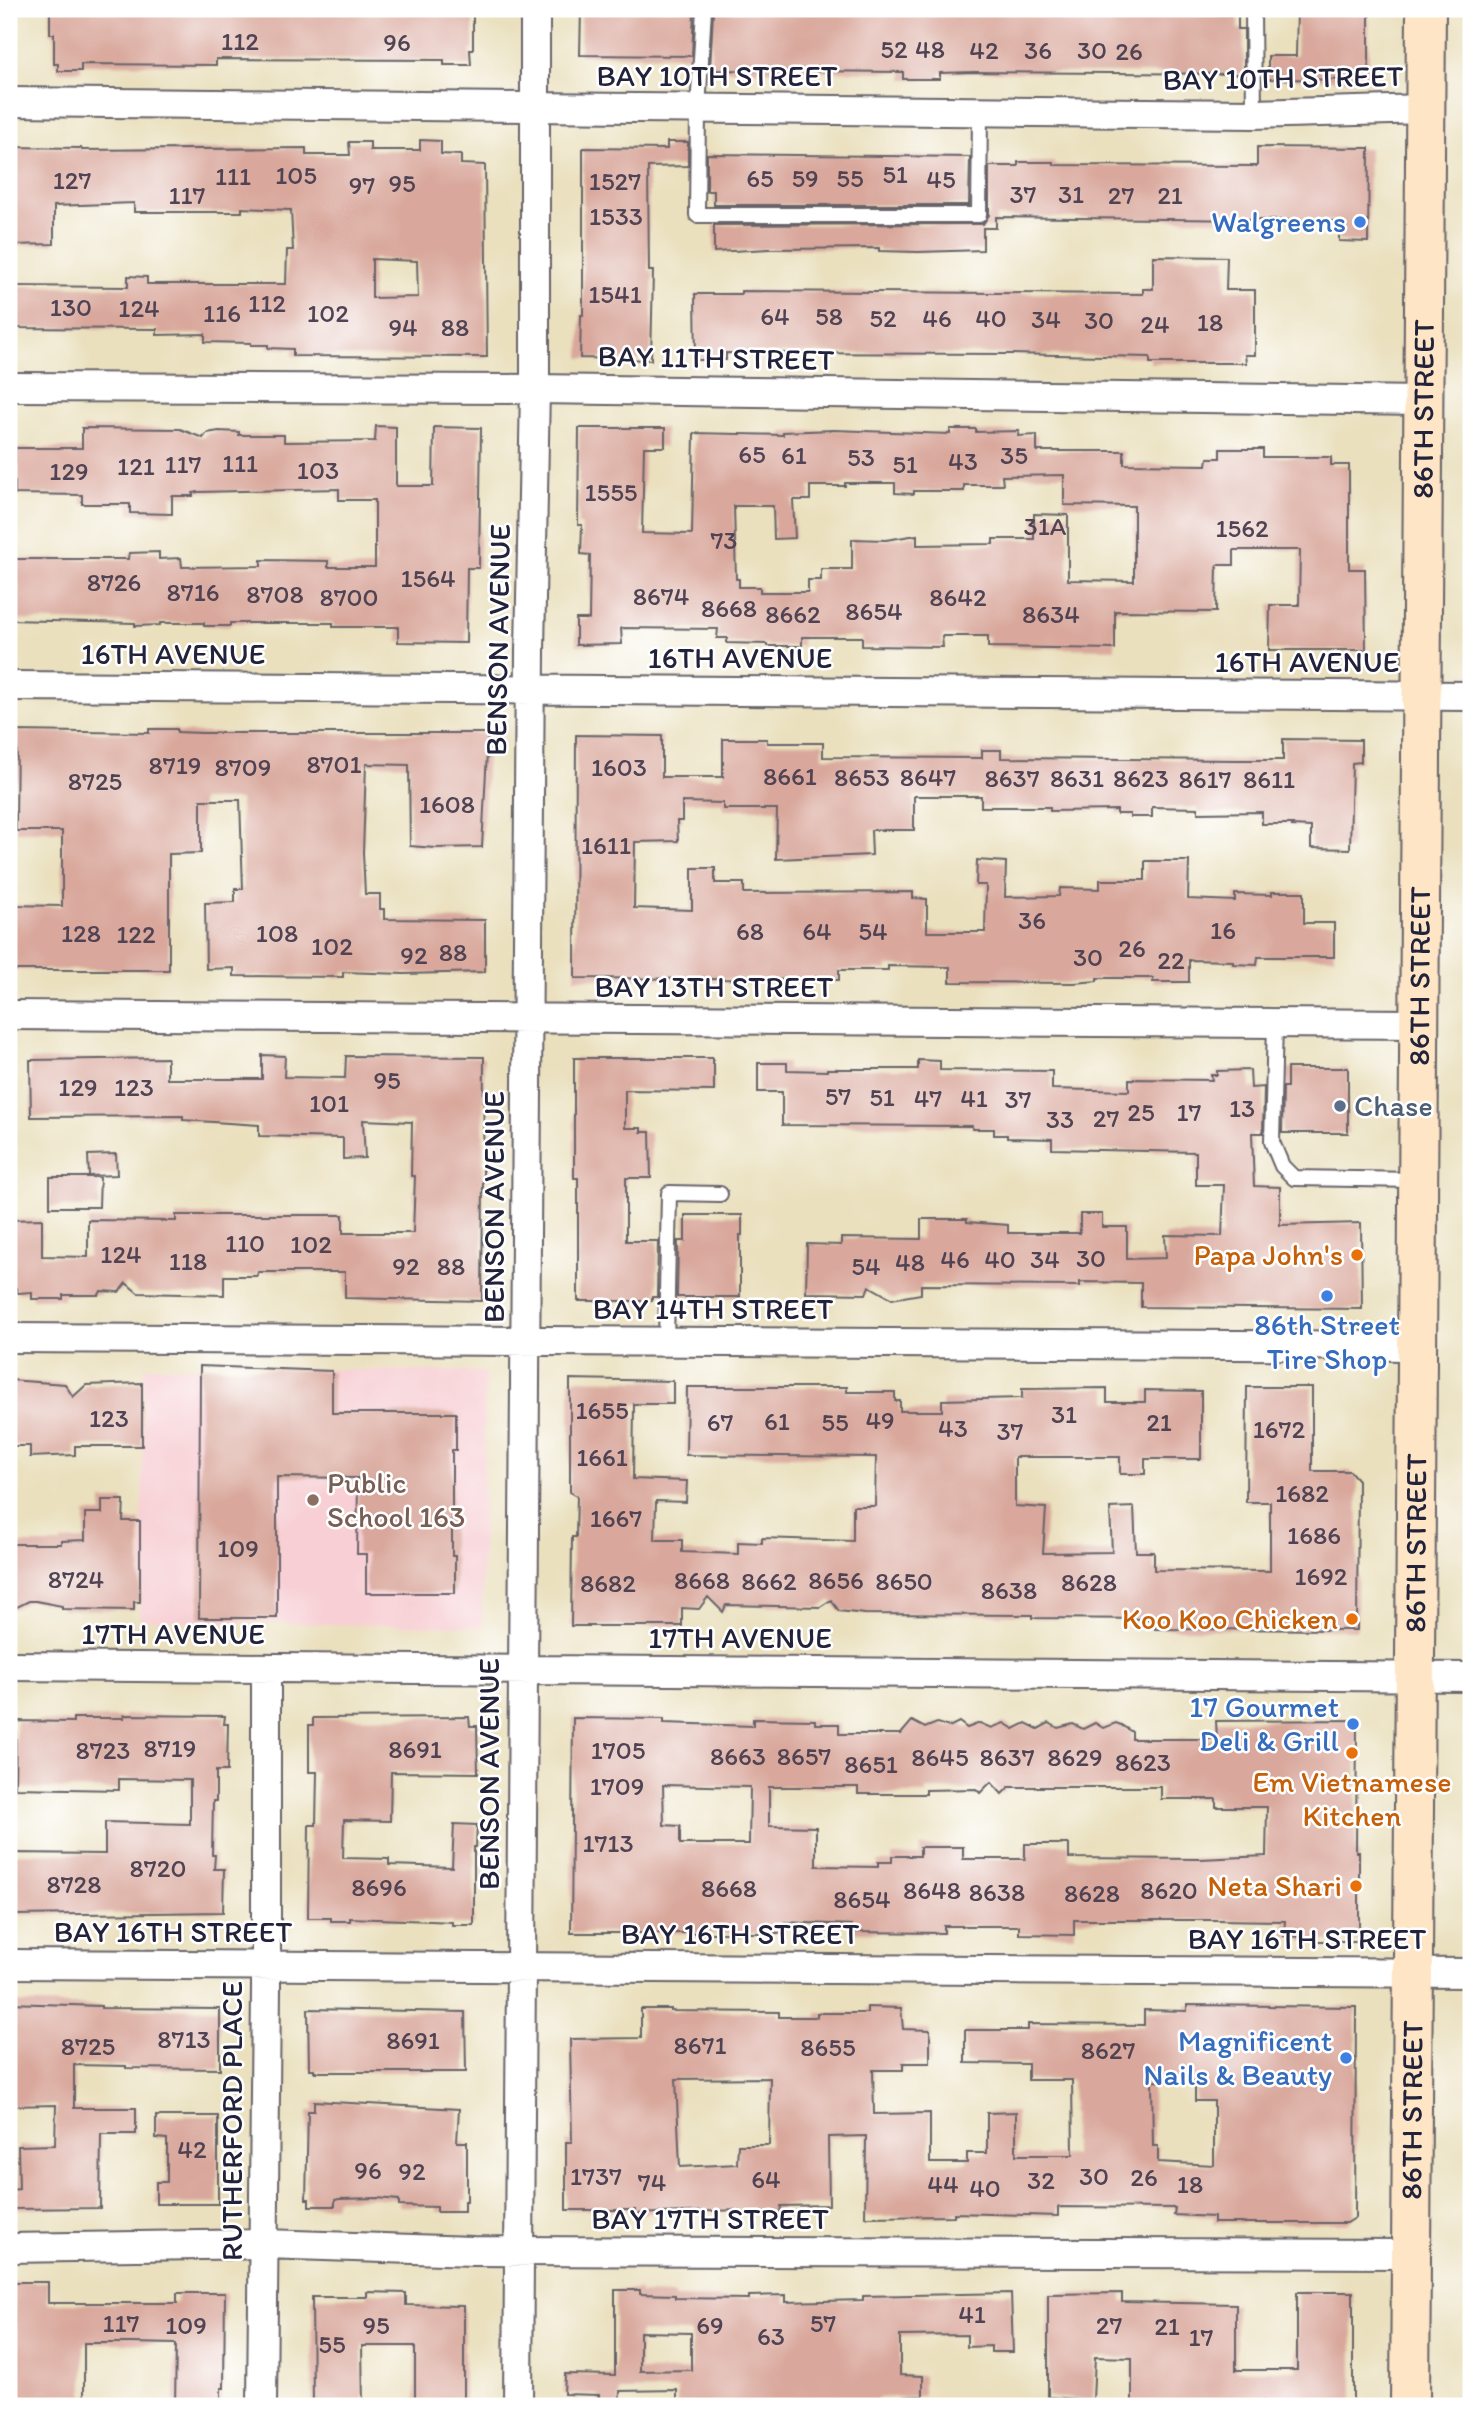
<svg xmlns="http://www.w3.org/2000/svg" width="1480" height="2415" viewBox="0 0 1480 2415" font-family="Itim,sans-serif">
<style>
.built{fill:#f7cfd4}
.building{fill:#d9a79b;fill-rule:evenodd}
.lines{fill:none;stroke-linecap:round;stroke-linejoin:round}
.lane-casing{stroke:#686469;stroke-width:18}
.street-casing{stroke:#686469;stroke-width:32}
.secondary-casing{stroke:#686469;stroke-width:42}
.lane{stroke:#fff;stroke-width:14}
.street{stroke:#fff;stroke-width:28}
.secondary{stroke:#fde5c5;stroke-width:38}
.shop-dot{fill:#3f7fe0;stroke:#fff;stroke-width:2.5}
.service-dot{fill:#5c6f8a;stroke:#fff;stroke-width:2.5}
.food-dot{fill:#e8710a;stroke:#fff;stroke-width:2.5}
.education-dot{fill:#8d6e63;stroke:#fff;stroke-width:2.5}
.labels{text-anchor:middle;stroke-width:5;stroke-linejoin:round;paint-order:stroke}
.number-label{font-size:26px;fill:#504353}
.street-label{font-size:30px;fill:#22223b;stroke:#fff}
.shop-label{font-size:30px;fill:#366cbe;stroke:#fff;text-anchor:end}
.service-label{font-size:30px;fill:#4e5e75;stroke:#fff;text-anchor:start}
.food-label{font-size:30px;fill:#c56008;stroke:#fff;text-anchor:end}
.education-label{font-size:30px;fill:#785e54;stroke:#fff;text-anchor:start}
</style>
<rect width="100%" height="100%" fill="#fff"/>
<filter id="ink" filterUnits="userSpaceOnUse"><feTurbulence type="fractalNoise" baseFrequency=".0143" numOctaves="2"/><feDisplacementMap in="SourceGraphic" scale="14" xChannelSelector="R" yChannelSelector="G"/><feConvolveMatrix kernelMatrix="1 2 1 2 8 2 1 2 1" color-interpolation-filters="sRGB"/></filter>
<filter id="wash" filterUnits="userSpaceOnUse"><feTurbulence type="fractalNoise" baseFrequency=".00686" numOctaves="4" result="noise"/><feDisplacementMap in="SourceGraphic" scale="28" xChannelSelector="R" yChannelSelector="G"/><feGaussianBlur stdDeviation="1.57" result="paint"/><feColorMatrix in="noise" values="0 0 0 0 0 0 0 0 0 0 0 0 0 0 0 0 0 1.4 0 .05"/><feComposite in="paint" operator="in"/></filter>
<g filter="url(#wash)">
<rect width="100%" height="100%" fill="#eae0be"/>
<path class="built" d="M144 1366 485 1372 482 1627 140 1620Z"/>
<g id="blocks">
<path class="building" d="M50 9H473V50H470L471 65H444V60L216 59V65L81 64V71H58V64H54V34H50Z
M581 9H692L694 11 692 56 580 55Z
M1297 9H1369V80L1268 79V56H1296Z
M856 11 1238 15V29H1244V74L975 72 940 73V79H903V72L710 70 713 12Z
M420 140 441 141V154L461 155V164L485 165 487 357 293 356V349L268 348V345H251V343L205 342V334L157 335V329L9 328V286L128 287V276L147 277V284H286L287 250H293L291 210 242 208V212H134V203L54 206V244L9 245V147L81 148 82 150 306 148V155H350L349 142H370V150H420ZM372 259 417 261 418 297 372 298Z
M667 142H688V166L648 167 649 271H653L651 360 580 358 581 315H583V148L667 149Z
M1257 147 1369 148 1368 242 1339 241V221L996 217V228H983V250L918 252 879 251V248L770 249 714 252V225L983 224 989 215V166H1018V162H1054V165L1257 166Z
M707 154 970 157 969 205H714V191H707Z
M1153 256 1227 257 1226 290H1255V355H1245L1246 363H1150V357L1010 354 726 353V360H696L695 294H741V291L1143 294V289H1153Z
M376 426 396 427V486H433L434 427 481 428 479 568H467L466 643 398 642V627H333V623H230V626H204V623H160V625L135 626V623L9 620V559H128L129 553 159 552V559L181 558 182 567 261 566V560L328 561V567H375V500H339V489L198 492 193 493V496H172V514L130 513V504H82V495L15 494V482H9V464L15 463V448H82V428L180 429 203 438 207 433 219 431 239 432V435H284V442L375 441Z
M579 428H665V447H644L642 533 692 534 694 433 783 435V432L833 430 950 434V429H976V432L1019 431 1018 436 1037 435V451H1124V464L1207 465 1208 458H1220V449H1263V457H1331V465H1349V569H1365L1366 650H1269L1270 605H1299L1300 550H1234V565H1217L1216 612 1115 611V649L988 647V636H942L943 647 862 646V637H802V646H767V644L727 643V638H717L718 629 621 628 622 644 576 645V619H589L590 555 581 554 582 525H578ZM1064 475V505L1134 506V581L1068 580V515L1034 514V539H993V544L917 545V535L886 540 852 539V569H821V580H808V592H760V587H739V579H736L734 506H773L774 539 795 538 793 500H810V486H845V483H895V493L914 494V491H964V485H1003L1002 476Z
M149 729H177V732L202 733H488L482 847 435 848 410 846 409 765 366 764 363 853 365 894H380V909H384V919L485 920V972L404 974 343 972V977L234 976V968L206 969 205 903 235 902V889H243L240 800H201V853L169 854V970H9V905L62 906V831H16L17 731 149 733Z
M576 735 662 736V777H723V739H767V743H823V757L982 758V750H1001V758L1237 760H1283V739L1361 740V762L1352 763 1350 849 1311 848V827L1292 826 1293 824H1262V812L1198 813V808L1152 807V817H1130V814H1117V810L1050 811V807H981V796H914V830H871L872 855 776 859 777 809H723V803L682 802V821H677L678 841 635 842 634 908 692 910V868H715V883H744V893L913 892V898L927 899V932H985L986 885H976L977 860 1006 862 1005 897 1059 896 1060 888 1100 889V880H1145V861H1189L1188 899 1235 901V894L1272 895V892H1304V923H1334V957H1258L1257 965 1233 964V961L1189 960V982H1153V978H1097V981L1074 983 950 982V967L888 966V970H839V980L575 978Z
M262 1055 285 1056 284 1077 345 1078 346 1056 484 1057 482 1301 345 1298V1272H258L257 1276H224V1295L138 1293 126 1283 119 1292 101 1291 99 1295H63V1299H32V1292L18 1293 16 1288H9V1220L42 1219V1256L88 1257V1220L176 1221V1215H343V1233H413L415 1176H411L412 1122 363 1120 365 1158 343 1159V1138L259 1136V1125L183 1120V1116L31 1117 30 1060 167 1058V1079H262Z
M574 1058H713V1064H714V1091L625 1090V1128H641V1132H650L651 1178H626V1241H658L657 1297H652V1301H578V1178H574Z
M918 1060 940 1061V1070L1052 1071V1089L1129 1091V1079L1212 1080 1211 1075H1217V1071L1250 1070 1251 1088 1264 1087 1263 1133H1252L1254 1186 1280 1187V1225L1361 1223 1362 1309 1141 1307V1283L1080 1282V1286L921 1285V1294L892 1299 869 1286 866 1294 806 1293 807 1244 841 1245V1238L921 1239V1219H967V1222L1008 1225V1233H1080V1214H1102V1227H1127V1259L1166 1258 1165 1235 1222 1236 1224 1185H1196V1152L1052 1149V1139L1007 1138V1135H994V1129H973L972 1126 782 1125V1092H758V1063H787V1070L827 1071V1069H918Z
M1287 1068H1348V1133H1282L1283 1087H1287Z
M116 1154 117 1175 89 1176 88 1155Z
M50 1177H100L99 1207H50Z
M685 1215H742V1235H740V1297H677L678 1241H685Z
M200 1366 332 1371V1413H456V1450H452V1556H455V1593H366V1554H357L358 1478 277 1477V1618H199Z
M570 1379 673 1381V1404H634L633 1479 687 1481 686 1502 656 1501 655 1540H682V1552L738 1554V1542L762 1543V1538L853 1541V1506H875L876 1457 686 1455 687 1387H847V1392H895V1401H900V1411H942V1400L1022 1398V1389L1107 1388V1402H1145V1390L1201 1391V1459H1145V1474H1120V1457H1015V1506L1046 1508 1043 1553 1112 1552 1110 1508 1134 1507 1136 1552H1154V1570L1270 1571V1502H1246L1247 1387H1312V1471H1350L1358 1480 1357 1630 1155 1629V1619L1032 1618V1615L865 1614 839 1611 831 1600 820 1607 726 1605 723 1612 708 1597 699 1609 682 1608V1626H571L572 1537H576L577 1496 570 1492Z
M9 1380 65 1384 73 1397 86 1385 142 1383V1446H75V1455L30 1457V1446H9Z
M102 1500H124L123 1521H140V1602H134V1610L62 1609V1606L36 1601H29L9 1611V1544H61V1541L85 1540V1513H102Z
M124 1715 225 1716 224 1724H228L227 1771H216V1801H213L212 1855H215L214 1869H224L223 1912 14 1915V1853L105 1854V1822L190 1824V1780L119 1779V1790L15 1788 16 1721 73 1722V1718H124Z
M469 1717 470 1726H477L478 1773 391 1772 390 1821 344 1820 343 1858 389 1859V1865L452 1867 454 1824 477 1825 476 1847H474V1925H452V1922L431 1921 350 1918V1921H331V1918H308L309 1825H316L317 1772H309V1725H313V1718Z
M573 1718 664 1719V1723L753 1726V1719L815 1720V1724H839V1734H901L912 1721 925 1728 937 1723 949 1727 959 1722 967 1728 980 1723 991 1728 1004 1723 1014 1729 1026 1723 1038 1729 1049 1723 1058 1728 1073 1724 1083 1729 1095 1723 1103 1728 1116 1723 1121 1725 1132 1732V1739H1217L1216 1721 1357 1720 1356 1852H1359V1941H1301V1937L1284 1936 1285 1921 1216 1920H1074V1935L1019 1934V1926H944V1933L852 1932V1925L785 1922V1933H571ZM991 1782 1002 1794 1009 1787H1161V1799H1216V1807H1267L1266 1856 1200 1859 1069 1858V1844H1025V1859H963V1847H920V1856H892V1862H878V1867L816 1866V1827L769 1826V1787H858V1794H926V1790L976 1789 980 1793ZM663 1785 750 1787 749 1844H680V1826L664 1825Z
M9 2003 101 2006V2008L220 2009V2069L126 2068V2066L74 2065V2108H136V2134H101L100 2208 12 2209 11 2190 19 2189 18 2146 55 2145 56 2105 9 2106Z
M1187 2005 1356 2007 1355 2218 1347 2223H1214V2217L1174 2215 1175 2208 1058 2207V2216L954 2213V2216L865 2217 866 2136 828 2137 829 2205 781 2206 780 2213H739V2210L635 2214V2210H566V2142H572L570 2039 641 2038V2009H671V2011L779 2012V2017H817V2013H867V2007L901 2008 903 2029 930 2030V2063H903V2070H873L874 2114 930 2113V2163H967V2153H987V2113L1016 2112V2155H1073L1072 2080H1028V2064L965 2063V2030H1028V2024L1144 2025V2010L1187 2011ZM770 2078 769 2145H738L737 2164 680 2167 676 2079ZM1152 2081 1195 2082V2101H1214V2165L1158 2162V2146H1153Z
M308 2009 465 2012 466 2072H314V2069H309Z
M314 2101 459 2109 457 2142H467V2201H464V2212H437V2207L399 2206V2200L377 2198 339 2199 335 2200V2206H309V2199H306L308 2111H314Z
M156 2116H218V2204H156V2182H167V2139L156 2138Z
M9 2282H48V2303H177V2293H225L224 2388H221V2406H175L176 2344 132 2343H84V2406H12L14 2308H9Z
M615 2290H640V2294L675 2295V2298L749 2299V2296L786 2295V2302L863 2300V2296L1011 2293 1013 2352H991V2346L967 2347V2335L900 2336V2375L923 2376V2396L877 2398V2406H677V2390L620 2391 619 2406H599V2395L564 2394 565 2374 615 2375ZM640 2332 691 2333V2370L640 2371Z
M367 2292 406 2293V2305L464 2306V2406H415V2346H362L363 2406H313L312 2297H367Z
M1297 2292H1353V2406H1263V2401H1205V2406H1132V2358L1095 2357 1093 2400 1048 2397V2294L1122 2293V2302L1236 2304V2370H1297Z"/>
</g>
</g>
<g filter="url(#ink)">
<use href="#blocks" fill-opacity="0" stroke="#686469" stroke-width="2"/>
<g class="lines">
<g class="lane-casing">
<path id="lane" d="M704 9 698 109 697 215H979L980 111
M1253 9 1254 114
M1275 1023 1272 1142 1282 1166 1294 1178 1417 1180
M666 1342 669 1193 720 1194"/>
</g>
<g class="street-casing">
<path id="street" d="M9 102 1254 114 1425 109
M9 387 535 389 1423 401
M9 686 1471 696
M9 1015 1419 1024
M9 1338 1417 1346
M9 1666 1471 1677
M9 1964 1471 1973
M9 2248 265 2244 473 2251 1411 2254
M262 2406 266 1988V1668
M518 2406 530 651 535 389V9"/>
</g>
<g class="secondary-casing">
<g id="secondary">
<path id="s1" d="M1410 2406 1426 9"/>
</g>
</g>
<use href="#lane" class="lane"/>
<use href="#street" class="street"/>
<use href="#secondary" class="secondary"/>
</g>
</g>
<g class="shop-dot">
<circle cx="1360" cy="222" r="7"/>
<circle cx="1327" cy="1296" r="7"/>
<circle cx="1353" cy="1724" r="7"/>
<circle cx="1346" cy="2058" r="7"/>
</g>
<circle class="service-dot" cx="1340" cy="1106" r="7"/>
<g class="food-dot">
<circle cx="1357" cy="1255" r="7"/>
<circle cx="1352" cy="1619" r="7"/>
<circle cx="1352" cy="1753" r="7"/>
<circle cx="1356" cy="1886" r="7"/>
</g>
<circle class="education-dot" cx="313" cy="1500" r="7"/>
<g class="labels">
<g class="number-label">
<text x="240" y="50">112</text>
<text x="397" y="51">96</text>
<text x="894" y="58">52</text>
<text x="930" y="58">48</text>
<text x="984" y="59">42</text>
<text x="1038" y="59">36</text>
<text x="1092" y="59">30</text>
<text x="1129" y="60">26</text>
<text x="895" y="183">51</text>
<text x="296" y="184">105</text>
<text x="233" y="185">111</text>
<text x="760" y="187">65</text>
<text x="805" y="187">59</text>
<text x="850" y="187">55</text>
<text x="941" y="188">45</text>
<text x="72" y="189">127</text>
<text x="615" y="190">1527</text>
<text x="402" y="192">95</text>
<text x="362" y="194">97</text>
<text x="1023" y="203">37</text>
<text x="1071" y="203">31</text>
<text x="187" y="204">117</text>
<text x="1121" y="204">27</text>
<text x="1170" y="204">21</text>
<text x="616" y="225">1533</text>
<text x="615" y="303">1541</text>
<text x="267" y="312">112</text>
<text x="71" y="316">130</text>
<text x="139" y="317">124</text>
<text x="222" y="322">116</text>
<text x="328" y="322">102</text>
<text x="775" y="325">64</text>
<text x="829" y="325">58</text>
<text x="883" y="327">52</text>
<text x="937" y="327">46</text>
<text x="991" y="327">40</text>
<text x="1046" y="328">34</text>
<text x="1099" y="329">30</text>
<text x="1210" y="331">18</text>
<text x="1155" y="333">24</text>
<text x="403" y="336">94</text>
<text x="455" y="336">88</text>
<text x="752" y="463">65</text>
<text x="794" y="464">61</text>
<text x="1014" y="464">35</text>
<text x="861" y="466">53</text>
<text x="963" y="470">43</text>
<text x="240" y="472">111</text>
<text x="183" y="473">117</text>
<text x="905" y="473">51</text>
<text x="136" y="475">121</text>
<text x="318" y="479">103</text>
<text x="69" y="480">129</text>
<text x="611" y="501">1555</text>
<text x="1045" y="535">31A</text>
<text x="1242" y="537">1562</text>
<text x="724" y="549">73</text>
<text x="428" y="587">1564</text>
<text x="114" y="591">8726</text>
<text x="193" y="601">8716</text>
<text x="275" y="603">8708</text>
<text x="661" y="605">8674</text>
<text x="349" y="606">8700</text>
<text x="958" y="606">8642</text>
<text x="729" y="617">8668</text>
<text x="874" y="620">8654</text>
<text x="793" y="623">8662</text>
<text x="1051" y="623">8634</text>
<text x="334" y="773">8701</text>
<text x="175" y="774">8719</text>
<text x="243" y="776">8709</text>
<text x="619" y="776">1603</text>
<text x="790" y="785">8661</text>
<text x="862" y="786">8653</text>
<text x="928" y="786">8647</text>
<text x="1012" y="787">8637</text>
<text x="1077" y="787">8631</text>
<text x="1141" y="787">8623</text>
<text x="1205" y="788">8617</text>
<text x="1269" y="788">8611</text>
<text x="95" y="790">8725</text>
<text x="447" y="813">1608</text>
<text x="606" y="854">1611</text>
<text x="1032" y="929">36</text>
<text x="1223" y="939">16</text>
<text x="750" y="940">68</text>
<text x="817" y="940">64</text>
<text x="873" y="940">54</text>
<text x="81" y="942">128</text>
<text x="277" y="942">108</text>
<text x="136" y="943">122</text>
<text x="332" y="955">102</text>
<text x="1132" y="957">26</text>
<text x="453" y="961">88</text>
<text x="414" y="964">92</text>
<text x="1088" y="966">30</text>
<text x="1171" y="969">22</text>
<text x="387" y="1089">95</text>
<text x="78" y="1096">129</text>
<text x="134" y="1096">123</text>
<text x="838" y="1105">57</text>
<text x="882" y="1106">51</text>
<text x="928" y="1107">47</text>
<text x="974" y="1107">41</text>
<text x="1018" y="1108">37</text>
<text x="329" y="1112">101</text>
<text x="1242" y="1117">13</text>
<text x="1141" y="1121">25</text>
<text x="1189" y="1121">17</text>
<text x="1106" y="1127">27</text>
<text x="1060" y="1128">33</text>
<text x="245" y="1252">110</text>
<text x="311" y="1253">102</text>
<text x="121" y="1263">124</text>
<text x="1091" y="1267">30</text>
<text x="955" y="1268">46</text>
<text x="1000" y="1268">40</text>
<text x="1045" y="1268">34</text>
<text x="188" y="1270">118</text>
<text x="910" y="1271">48</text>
<text x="406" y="1275">92</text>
<text x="451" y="1275">88</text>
<text x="866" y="1275">54</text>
<text x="602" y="1419">1655</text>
<text x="1064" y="1423">31</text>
<text x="109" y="1427">123</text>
<text x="880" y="1429">49</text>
<text x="777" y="1430">61</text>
<text x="720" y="1431">67</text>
<text x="835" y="1431">55</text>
<text x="1159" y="1431">21</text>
<text x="953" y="1437">43</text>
<text x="1279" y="1438">1672</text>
<text x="1010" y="1440">37</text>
<text x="602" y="1466">1661</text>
<text x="1302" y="1502">1682</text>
<text x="616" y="1527">1667</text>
<text x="1314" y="1544">1686</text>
<text x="238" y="1557">109</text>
<text x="1321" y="1585">1692</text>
<text x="76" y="1588">8724</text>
<text x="702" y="1589">8668</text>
<text x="836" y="1589">8656</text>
<text x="769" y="1590">8662</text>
<text x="904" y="1590">8650</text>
<text x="1089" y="1591">8628</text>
<text x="608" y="1592">8682</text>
<text x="1009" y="1599">8638</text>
<text x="170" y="1757">8719</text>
<text x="415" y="1758">8691</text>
<text x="103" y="1759">8723</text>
<text x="618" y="1759">1705</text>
<text x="738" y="1765">8663</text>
<text x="804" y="1765">8657</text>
<text x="940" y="1766">8645</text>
<text x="1007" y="1766">8637</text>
<text x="1075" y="1766">8629</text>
<text x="1143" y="1771">8623</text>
<text x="871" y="1773">8651</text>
<text x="617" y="1795">1709</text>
<text x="608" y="1852">1713</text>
<text x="158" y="1877">8720</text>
<text x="74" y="1893">8728</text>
<text x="379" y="1896">8696</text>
<text x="729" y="1897">8668</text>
<text x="932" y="1899">8648</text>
<text x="1169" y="1899">8620</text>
<text x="997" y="1901">8638</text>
<text x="1092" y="1902">8628</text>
<text x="862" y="1908">8654</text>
<text x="184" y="2048">8713</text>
<text x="413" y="2049">8691</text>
<text x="700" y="2054">8671</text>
<text x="88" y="2055">8725</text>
<text x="828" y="2056">8655</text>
<text x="1108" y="2059">8627</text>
<text x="192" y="2158">42</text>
<text x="368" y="2179">96</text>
<text x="412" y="2180">92</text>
<text x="596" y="2185">1737</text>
<text x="1094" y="2185">30</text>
<text x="1144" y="2186">26</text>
<text x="766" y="2188">64</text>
<text x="1041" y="2189">32</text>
<text x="652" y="2191">74</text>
<text x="943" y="2193">44</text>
<text x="1190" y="2193">18</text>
<text x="985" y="2197">40</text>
<text x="972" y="2323">41</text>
<text x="121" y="2332">117</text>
<text x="823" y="2332">57</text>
<text x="186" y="2334">109</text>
<text x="376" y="2334">95</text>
<text x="710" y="2334">69</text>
<text x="1109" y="2334">27</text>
<text x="1167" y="2335">21</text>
<text x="771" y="2345">63</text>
<text x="1201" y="2346">17</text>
<text x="332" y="2353">55</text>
</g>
<g class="street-label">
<text x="717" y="86">BAY 10TH STREET</text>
<text transform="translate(1283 78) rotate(-1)" y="10">BAY 10TH STREET</text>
<text transform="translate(716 358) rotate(1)" y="10">BAY 11TH STREET</text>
<text dy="10" stroke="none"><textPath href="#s1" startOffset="1997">86TH STREET</textPath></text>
<text transform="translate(498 640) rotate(-89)" y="10">BENSON AVENUE</text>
<text x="173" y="664">16TH AVENUE</text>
<text x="740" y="668">16TH AVENUE</text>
<text x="1307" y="672">16TH AVENUE</text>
<text dy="10" stroke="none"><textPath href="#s1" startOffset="1430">86TH STREET</textPath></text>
<text x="714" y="997">BAY 13TH STREET</text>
<text transform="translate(494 1207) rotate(-90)" y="10">BENSON AVENUE</text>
<text x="713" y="1319">BAY 14TH STREET</text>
<text dy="10" stroke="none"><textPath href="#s1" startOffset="863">86TH STREET</textPath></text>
<text x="173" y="1644">17TH AVENUE</text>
<text x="740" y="1648">17TH AVENUE</text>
<text transform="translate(489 1774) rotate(-90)" y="10">BENSON AVENUE</text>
<text x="173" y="1942">BAY 16TH STREET</text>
<text x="740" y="1944">BAY 16TH STREET</text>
<text x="1307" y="1949">BAY 16TH STREET</text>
<text dy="10" stroke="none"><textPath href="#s1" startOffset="296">86TH STREET</textPath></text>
<text transform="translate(232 2121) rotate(-90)" y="10">RUTHERFORD PLACE</text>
<text x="710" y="2229">BAY 17TH STREET</text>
</g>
<g class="shop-label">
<text x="1346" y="232">Walgreens</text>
<text x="1327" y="1335" text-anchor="middle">86th Street<tspan x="1327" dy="34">Tire Shop</tspan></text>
<text x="1339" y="1717">17 Gourmet<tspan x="1339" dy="34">Deli &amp; Grill</tspan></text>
<text x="1332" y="2051">Magnificent<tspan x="1332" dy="34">Nails &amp; Beauty</tspan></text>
</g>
<g class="service-label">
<text x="1354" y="1116">Chase</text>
</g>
<g class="food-label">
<text x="1343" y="1265">Papa John's</text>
<text x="1338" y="1629">Koo Koo Chicken</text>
<text x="1352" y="1792" text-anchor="middle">Em Vietnamese<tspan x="1352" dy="34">Kitchen</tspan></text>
<text x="1342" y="1896">Neta Shari</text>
</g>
<g class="education-label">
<text x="327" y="1493">Public<tspan x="327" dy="34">School 163</tspan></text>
</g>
</g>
<rect width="1480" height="2415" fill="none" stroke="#fff" stroke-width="35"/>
</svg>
